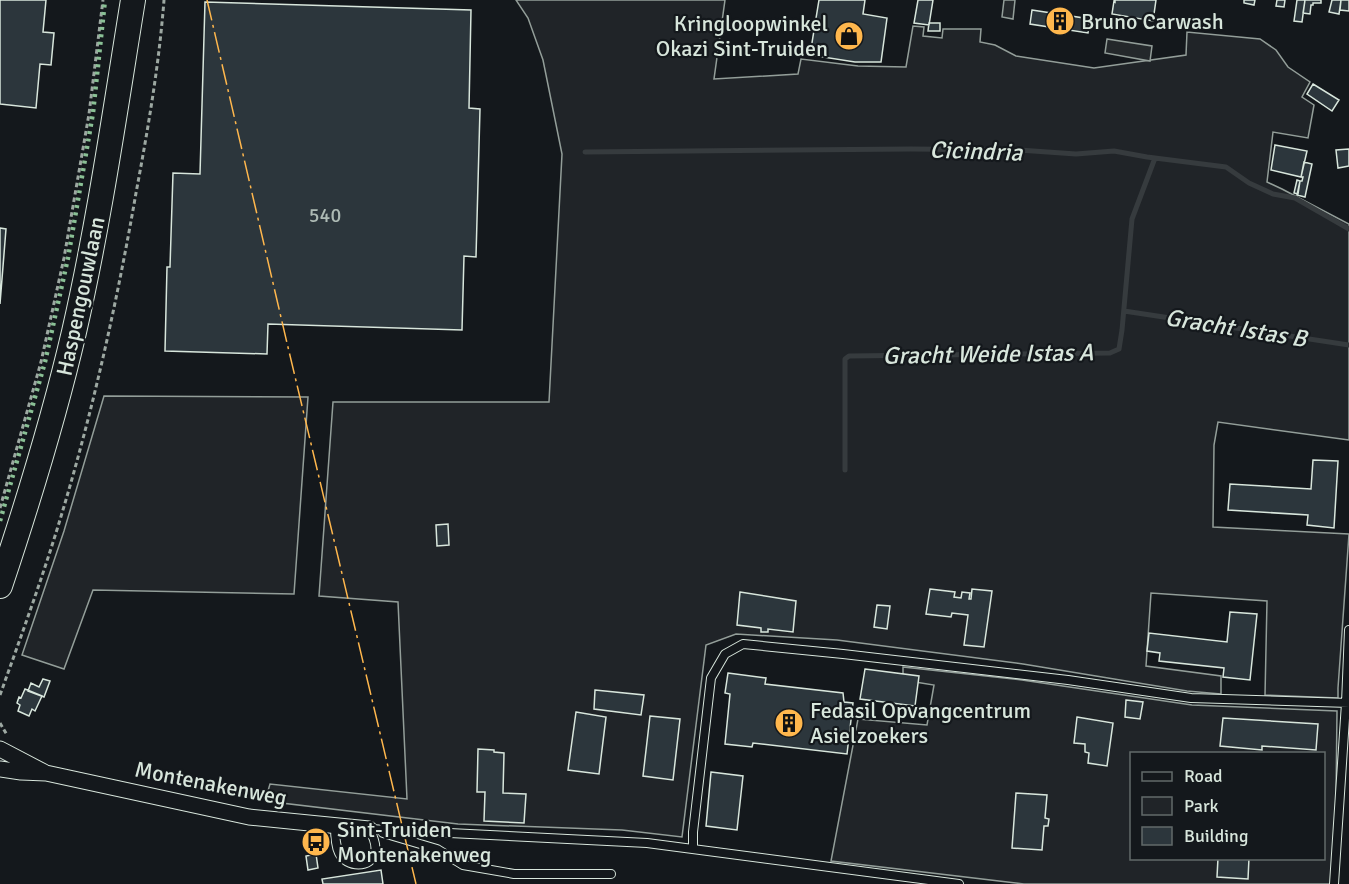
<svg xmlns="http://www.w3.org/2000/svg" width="1349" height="884" viewBox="0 0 1349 884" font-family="Signika,sans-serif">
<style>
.green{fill:#202428;stroke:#939e99;stroke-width:1.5;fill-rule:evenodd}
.parking{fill:#24282b;stroke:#939e99;stroke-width:1.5}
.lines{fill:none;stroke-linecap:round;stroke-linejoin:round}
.stream{stroke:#363b3e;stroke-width:5}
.building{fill:#2c363c;stroke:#d8e6dc;stroke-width:1.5}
.lane-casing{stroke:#d8e6dc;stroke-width:10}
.street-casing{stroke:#d8e6dc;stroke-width:17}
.primary-casing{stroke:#d8e6dc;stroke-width:26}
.path{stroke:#9da8a2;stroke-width:3;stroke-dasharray:4.5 3;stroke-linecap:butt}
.lane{stroke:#14181c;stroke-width:8}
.street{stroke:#14181c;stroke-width:15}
.primary{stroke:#14181c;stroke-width:24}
.hedge{stroke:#8ac095;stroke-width:4.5;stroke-dasharray:3 4.5;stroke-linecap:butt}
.power{stroke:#ffb74d;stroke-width:1.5;stroke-dasharray:21 4.5 3 4.5;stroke-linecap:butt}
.labels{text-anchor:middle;stroke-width:4.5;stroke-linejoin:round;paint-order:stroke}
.number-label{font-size:20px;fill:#adbab4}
.poi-label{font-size:22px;fill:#d8e6dc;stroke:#14181c;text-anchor:start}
.street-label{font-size:22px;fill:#d8e6dc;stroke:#14181c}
.water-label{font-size:24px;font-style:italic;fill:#d8e6dc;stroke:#14181c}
</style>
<rect width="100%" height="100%" fill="#14181c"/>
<path class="green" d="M516 0H725L714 79 798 74 801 59 858 66 906 67 913 26 924 27 923 36 942 38 943 29H981L980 42 995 45 1016 56 1094 68 1186 55 1187 32 1260 39 1276 50 1288 67 1310 82 1302 97 1314 105 1308 138 1273 132 1267 182 1282 189 1349 224V440L1218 422 1214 445 1213 527 1349 534 1338 688V698L1265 695 1267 601 1151 593 1146 666 1221 676V694L1187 691 1023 664 837 640 736 634 706 645 682 837 622 830 458 824 265 801 270 784 407 799 398 602 319 596 333 402H549L562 154 543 60 528 18Z
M104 396 308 397 294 594 93 590 64 669 22 655 64 531Z
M903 667 1022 680 1192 705 1337 711 1335 884H1024L831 861 858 719 927 725 934 685 903 680ZM1132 754H1324V858H1132Z"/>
<path class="parking" d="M1004 0H1015L1013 19 1002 17Z
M1107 39 1152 46 1150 61 1105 53Z"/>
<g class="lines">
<path class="stream" d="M585 152 911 149 1019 150 1076 154 1114 151 1147 157 1226 167 1249 183 1273 194 1295 198 1349 229
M1124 311 1349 345
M845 470V359L849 356 1110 353 1119 349 1122 330 1132 219 1155 158"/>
</g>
<path class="building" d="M0 0H46L43 32 54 33 51 65 40 64 36 108 0 104Z
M819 0H865L863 14 887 18 881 62H855L810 55Z
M918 0H933L929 25 914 23Z
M1115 0H1156L1153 21 1112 14 1114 1 1115 2Z
M1244 0H1255L1254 5 1244 3Z
M1277 0H1285L1284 7 1276 6Z
M1297 0H1305L1302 22 1294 21Z
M1305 0H1321V3H1313V5H1311L1310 14 1303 13Z
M1332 0H1341L1339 14 1329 12Z
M1341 0H1349V11L1340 10Z
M205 2 471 10 469 108 480 109 476 257 464 256 462 330 268 324 267 354 165 351 167 267H170L173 173 200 174Z
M1032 10 1090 19 1088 33 1030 24Z
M929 23H940V31H928Z
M1313 84 1339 100 1332 111 1307 94Z
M1275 145 1307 151 1301 177 1271 170Z
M1349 149V166L1338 168 1336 150Z
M1304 162 1312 164 1305 197 1297 195 1300 181H1302L1303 177H1301Z
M1297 180 1300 181 1298 194 1294 193Z
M0 228 6 229 0 304Z
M1313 460 1338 461 1334 528 1307 525 1308 515 1228 510 1230 484 1311 489Z
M448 524 449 545 437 546 436 525Z
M930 589 955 592 954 597 961 598 962 592 970 593 969 599H971L972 589 992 591 984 647 964 645 968 615 952 613 951 617 926 614Z
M740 592 796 601 793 632 768 629V632H761V628L737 625Z
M877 605 890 606 887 629 874 627Z
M1230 612 1257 614 1250 680 1223 677 1224 668 1159 661 1160 653 1147 651 1149 633 1227 642Z
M865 669 919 676 915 706 860 699Z
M728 673 766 678 765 684 843 693 844 702 853 703 847 754 753 743 752 747 725 744 730 694 725 693Z
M43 679 50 681 44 697 28 691 31 683 39 687Z
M25 689 42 696 35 711 32 709 29 716 18 711 20 705 17 703 19 697 21 698Z
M595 690 644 695 641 715 594 709Z
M1126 700 1143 702 1140 719 1125 717Z
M576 712 606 717 599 774 568 770Z
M650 716 680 719 673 780 643 776Z
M1077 717 1113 723 1107 766 1088 763 1089 753 1085 752V744L1074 743Z
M1223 718 1318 724 1316 750 1262 746V750L1220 746Z
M478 749 494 750V752L504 753 503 793 526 794 524 823 484 821 485 792H477Z
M711 772 743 776 737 830 706 826Z
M1016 793 1047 795 1045 818 1049 819 1048 826H1044L1042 850 1012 848Z
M316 854 318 868 308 870 306 856Z
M1218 858H1249L1248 879 1217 877Z
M381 870 383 884H323L322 879Z"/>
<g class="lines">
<g class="lane-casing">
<path id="lane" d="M335 826C335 835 335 845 339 853 346 868 372 869 375 852 377 844 373 836 369 829
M369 829 647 843 959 884
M383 833 437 849 463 865 514 874H611
M693 849V832L711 678 725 654 743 644 843 654 1068 680 1191 698 1349 703
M1334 884 1346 703 1349 630"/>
</g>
<g class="street-casing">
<path id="street" d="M0 749 44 772
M0 769 21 772 46 773 249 817 369 829"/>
</g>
<g class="primary-casing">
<path id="primary" d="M0 586C28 502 54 418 74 332 99 223 115 111 133 0"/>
</g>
<path class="path" d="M0 508 41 362 64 258 89 114 103 0
M0 695C19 642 38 590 55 536 90 424 116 308 136 193 148 129 159 65 164 0
M0 723 7 735"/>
<use href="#lane" class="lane"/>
<use href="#street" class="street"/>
<use href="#primary" class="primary"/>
<path class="hedge" d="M0 521 45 362 68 258 93 113 105 0"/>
<path class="power" d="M207 0 287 343 416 884"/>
</g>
<defs>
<g id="building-disc" transform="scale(1.5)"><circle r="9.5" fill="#ffb74d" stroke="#14181c"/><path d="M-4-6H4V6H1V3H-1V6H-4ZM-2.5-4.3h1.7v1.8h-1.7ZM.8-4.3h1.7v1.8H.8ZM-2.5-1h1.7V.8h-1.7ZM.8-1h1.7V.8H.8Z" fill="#111"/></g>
<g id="shop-disc" transform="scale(1.5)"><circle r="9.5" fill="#ffb74d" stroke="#14181c"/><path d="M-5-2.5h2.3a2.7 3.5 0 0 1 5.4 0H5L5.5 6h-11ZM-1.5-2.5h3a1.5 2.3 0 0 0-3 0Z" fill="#111"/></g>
<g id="bus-disc" transform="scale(1.5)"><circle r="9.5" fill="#ffb74d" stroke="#14181c"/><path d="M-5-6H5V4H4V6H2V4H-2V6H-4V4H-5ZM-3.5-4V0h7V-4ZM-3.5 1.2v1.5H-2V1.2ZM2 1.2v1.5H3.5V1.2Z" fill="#111"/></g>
</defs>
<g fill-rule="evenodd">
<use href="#building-disc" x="1060" y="21"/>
<use href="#shop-disc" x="849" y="36"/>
<use href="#building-disc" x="789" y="723"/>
<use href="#bus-disc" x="316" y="842"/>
</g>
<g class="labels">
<g class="number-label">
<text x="325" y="222">540</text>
</g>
<g class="poi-label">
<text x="1081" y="29">Bruno Carwash</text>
<text x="828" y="31" text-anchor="end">Kringloopwinkel<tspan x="828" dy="25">Okazi Sint-Truiden</tspan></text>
<text x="810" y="718">Fedasil Opvangcentrum<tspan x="810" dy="25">Asielzoekers</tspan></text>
<text x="337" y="837">Sint-Truiden<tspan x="337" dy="25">Montenakenweg</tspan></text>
</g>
<g class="street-label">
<text transform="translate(80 296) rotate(-78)" y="8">Haspengouwlaan</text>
<text transform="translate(211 783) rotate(11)" y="8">Montenakenweg</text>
</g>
<g class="water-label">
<text transform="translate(976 151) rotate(2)" y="8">Cicindria</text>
<text transform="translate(1236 328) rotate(9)" y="8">Gracht Istas B</text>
<text transform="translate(988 354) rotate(-1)" y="8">Gracht Weide Istas A</text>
</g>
</g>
<rect x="1130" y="752" width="195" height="108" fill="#14181c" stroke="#626a69" stroke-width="1.5"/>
<rect x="1142" y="772" width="30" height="9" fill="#14181c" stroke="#626a69" stroke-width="1.5"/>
<text x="1184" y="782" font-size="18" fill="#d8e6dc">Road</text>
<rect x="1142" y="797" width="30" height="18" fill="#202428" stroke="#626a69" stroke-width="1.5"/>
<text x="1184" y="812" font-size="18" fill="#d8e6dc">Park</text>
<rect x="1142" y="827" width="30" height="18" fill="#2c363c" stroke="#626a69" stroke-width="1.5"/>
<text x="1184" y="842" font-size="18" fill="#d8e6dc">Building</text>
</svg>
